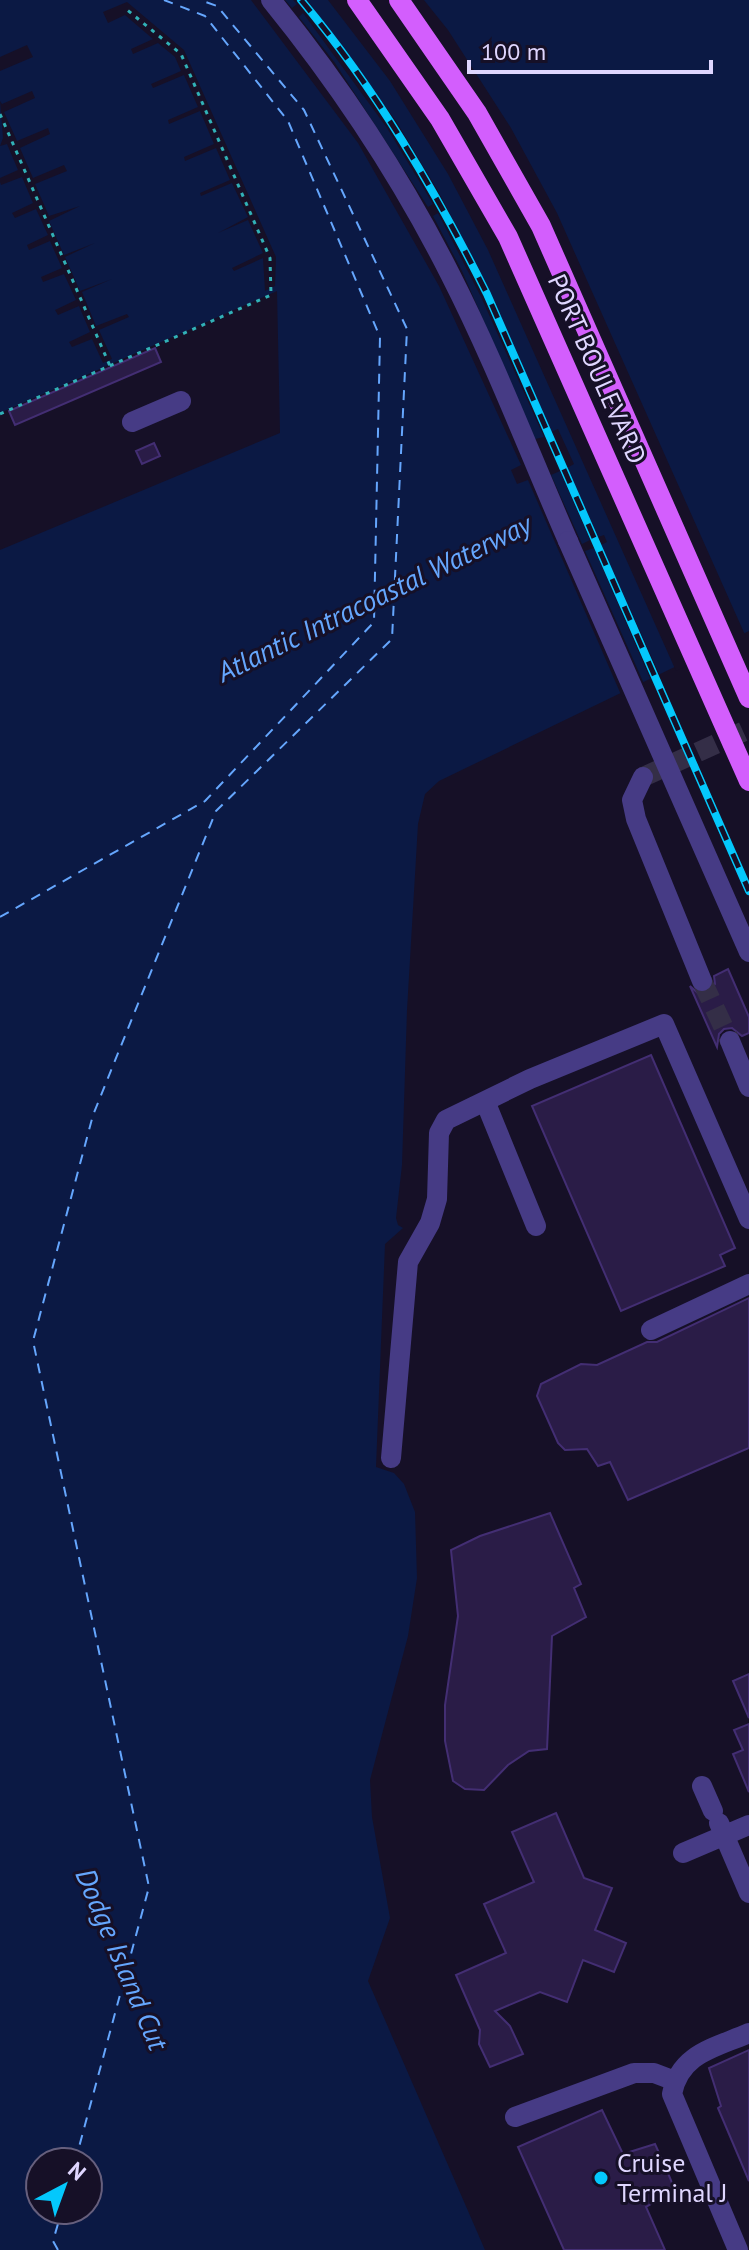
<svg xmlns="http://www.w3.org/2000/svg" width="749" height="2250" viewBox="0 0 749 2250" font-family="'PT Sans',sans-serif">
<style>
.water{fill:#0b1944;fill-rule:evenodd}
.pier{fill:#161027;fill-rule:evenodd}
.lines{fill:none;stroke-linecap:round;stroke-linejoin:round}
.ferry{stroke:#65a6fd;stroke-width:2;stroke-dasharray:10 8;stroke-linecap:butt}
.building{fill:#2a1c47;stroke:#432e73;stroke-width:2}
.minor-tunnel{stroke:#342e47;stroke-width:20;stroke-dasharray:20 10;stroke-linecap:butt}
.path{stroke:#31b1b7;stroke-width:3;stroke-dasharray:4 6;stroke-linecap:butt}
.minor{stroke:#463b85;stroke-width:20}
.major{stroke:#d35efd;stroke-width:20}
.rail-casing{stroke:#04c8fc;stroke-width:8}
.rail{stroke:#161027;stroke-width:5;stroke-dasharray:15;stroke-linecap:butt}
.minor-bridge{stroke:#463b85;stroke-width:20}
.major-bridge{stroke:#d35efd;stroke-width:20}
.poi-dot{fill:#04c8fc;stroke:#161027;stroke-width:3}
.labels{text-anchor:middle;stroke-width:6;stroke-linejoin:round;paint-order:stroke}
.street-label{font-size:26px;fill:#dfd6ff;stroke:#161027}
.poi-label{font-size:26px;fill:#dfd6ff;stroke:#161027;text-anchor:start}
.water-label{font-size:28px;font-style:italic;fill:#65a6fd;stroke:#161027}
</style>
<rect width="100%" height="100%" fill="#161027"/>
<path class="water" d="M0 0H749V631L439 781 425 794 418 824 407 1010 402 1165 396 1218 398 1225 403 1228 385 1244 376 1467 394 1473 404 1484 415 1512 417 1578 408 1636 370 1780 372 1817 390 1918 368 1981 485 2250H0V550L280 433 277 291 0 413ZM40 2162H88V2210H40Z"/>
<path class="pier" d="M251 0H285L292 8 297 4 293 0H307L396 121 438 191 491 293 551 432 558 429 574 464 567 468 598 537 604 535 607 542 601 545 661 678 652 683 594 548 585 551 645 686 622 697 528 480 517 484 511 470 521 465 439 286 358 143ZM303 13 387 128 433 204 428 207 335 63 299 17ZM438 213 481 297 544 437 535 439 462 271 433 216ZM560 471 590 540 582 544 551 475Z
M328 0H424L448 30 511 128 557 213 746 637 676 671 488 250 448 174 390 81Z
M127 2 184 50 276 257 275 286 265 291 263 258 234 271 232 268 263 253 248 220 218 233 248 217 232 183 201 196 200 193 230 180 216 148 185 161 184 157 214 144 200 111 169 124 168 120 198 107 184 75 153 88 151 84 181 71 175 57 158 43 133 54 131 49 153 39 125 15 108 23 103 12Z
M27 45 33 57 0 71V57Z
M32 91 35 98 4 112 17 141 48 128 50 134 20 148 33 178 64 165 67 171 35 184 49 216 80 206 49 221 64 255 95 243 65 257 80 291 112 279 82 292 96 326 127 314 129 317 99 330 112 359 103 363 92 339 72 347 69 342 90 332 79 306 58 315 55 310 76 300 64 274 43 282 41 277 62 268 50 241 29 250 27 245 48 235 36 209 15 218 12 213 33 203 22 177 1 185 0 182V178L18 170 7 144 0 146 3 138 0 101 2 104Z"/>
<g class="lines">
<path class="ferry" d="M0 917 205 801 374 622 380 337 288 121 205 16 164 0
M75 2162 149 1887 33 1341 93 1115 216 811 392 639 407 329 304 110 217 6 200 0
M58 2250 53 2241 62 2210"/>
</g>
<path class="building" d="M155 348 161 362 15 425 9 411Z
M154 443 160 456 142 464 136 451Z
M728 969 749 1017V1033L742 1036 732 1028 724 1029 719 1034 717 1047 690 986 699 994 708 993 715 984 714 976Z
M651 1055 735 1248 720 1255 725 1266 621 1311 532 1106Z
M749 1298V1448L628 1500 610 1462 598 1466 587 1449 565 1450 558 1443 537 1396 541 1384 581 1364 597 1365 647 1342H657Z
M550 1513 581 1584 574 1588 586 1617 552 1636 547 1749 529 1751 508 1765 484 1790 465 1789 453 1781 445 1741V1705L458 1616 451 1550 480 1536Z
M749 1674V1718L733 1681Z
M749 1724V1792L733 1754 743 1750 734 1730Z
M556 1813 584 1878 612 1888 595 1930 626 1943 614 1972 583 1960 567 2002 540 1992 495 2011 510 2026 523 2054 490 2067 479 2044 480 2030 456 1975 506 1953 484 1904 534 1882 512 1832Z
M749 2050V2181L718 2108 721 2106 709 2068Z
M602 2110 623 2154 655 2144 665 2166 675 2190 646 2207 665 2250H564L518 2147Z"/>
<g class="lines">
<path class="minor-tunnel" d="M643 777 749 729
M702 981 730 1041"/>
<path class="path" d="M0 114 110 366
M0 414 271 295 270 258 181 54 126 9"/>
<path class="minor" d="M271 0C340 85 400 175 450 274 494 360 529 452 568 541
M132 422 181 401
M643 777 632 800 636 819 702 981
M730 1041 749 1087
M485 1101 536 1226
M651 1330 749 1284
M391 1458 408 1262 430 1223 437 1199 439 1133 446 1120 530 1079 664 1024 749 1219
M702 1786 713 1811
M719 1823 749 1893
M683 1853 749 1825
M515 2117 634 2073H654L675 2081
M738 2250 672 2094C680 2053 715 2048 749 2033"/>
<path class="major" d="M399 0 477 113 541 226 749 698"/>
<g class="rail-casing">
<path id="rail" d="M301 0C376 89 435 190 487 294L749 891"/>
</g>
<use href="#rail" class="rail"/>
<path class="minor-bridge" d="M568 541 749 952"/>
<path class="major-bridge" d="M357 0 440 119 508 237 749 781"/>
</g>
<circle class="poi-dot" cx="601" cy="2178" r="8"/>
<g class="labels">
<g class="street-label">
<text transform="translate(597 369) rotate(66)" y="9">PORT BOULEVARD</text>
</g>
<g class="poi-label">
<text x="617" y="2172">Cruise<tspan x="617" dy="30">Terminal J</tspan></text>
</g>
<g class="water-label">
<text transform="translate(374 598) rotate(-26)" y="10">Atlantic Intracoastal Waterway</text>
<text transform="translate(122 1959) rotate(67)" y="10">Dodge Island Cut</text>
</g>
</g>
<g transform="translate(64 2186) rotate(41)"><circle r="38" fill="#161027" stroke="#665f7d" stroke-width="2"/>
<path d="M0-6L14 30L0 20L-14 30Z" fill="#04c8fc"/>
<text y="-12" font-size="22" font-weight="bold" text-anchor="middle" fill="#dfd6ff">N</text>
</g>
<path d="M469 60v12h242v-12" fill="none" stroke="#dfd6ff" stroke-width="4"/>
<text x="481" y="60" font-size="24" fill="#dfd6ff" stroke="#161027" stroke-width="6" paint-order="stroke">100 m</text>
</svg>
